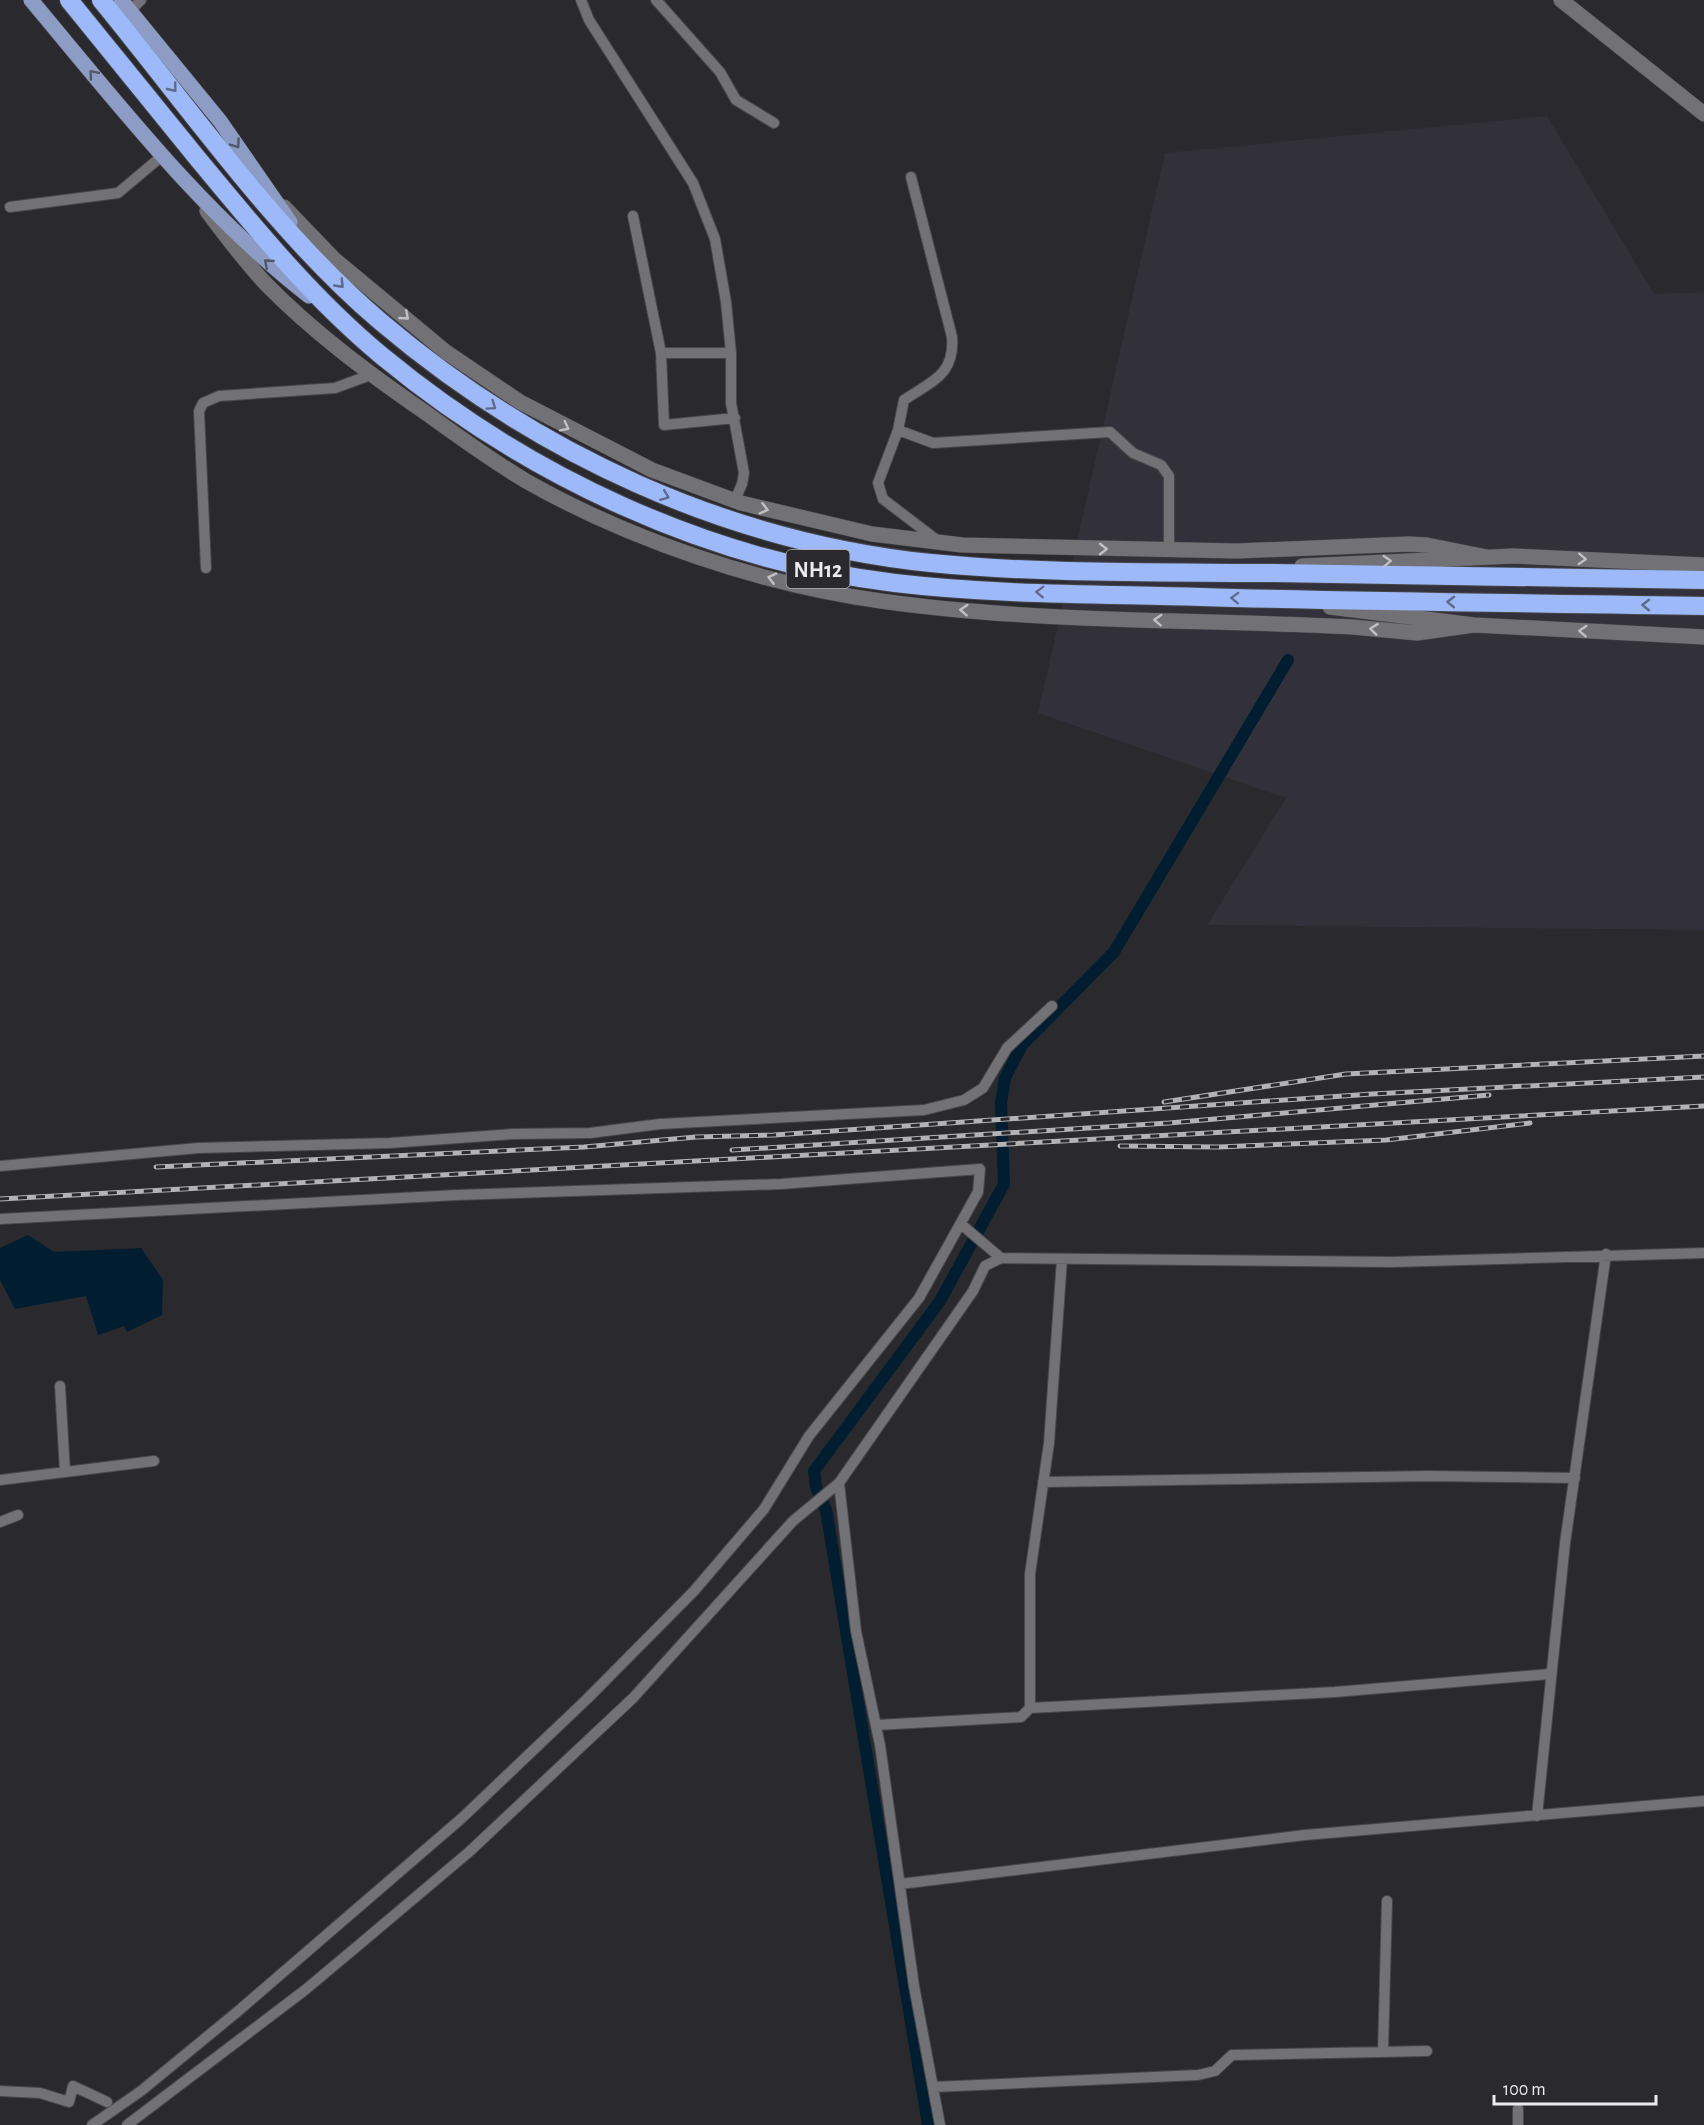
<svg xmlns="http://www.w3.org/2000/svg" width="1704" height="2125" viewBox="0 0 1704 2125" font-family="'Alegreya Sans',sans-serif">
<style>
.built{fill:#32303a}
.water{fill:#001e30}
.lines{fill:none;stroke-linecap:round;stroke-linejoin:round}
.canal{stroke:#001e30;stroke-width:12}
.street-casing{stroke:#47464a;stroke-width:12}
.secondary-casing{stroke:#47464a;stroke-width:16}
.primary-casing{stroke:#47464a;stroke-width:16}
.highway-casing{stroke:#47464a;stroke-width:20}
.street{stroke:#727175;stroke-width:10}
.secondary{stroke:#727175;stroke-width:15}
.primary{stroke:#8c9cc4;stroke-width:15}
.highway{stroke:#9db9f9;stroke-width:18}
.rail-casing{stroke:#b3b2b5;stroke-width:5}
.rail{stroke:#2a292d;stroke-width:3;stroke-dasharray:9;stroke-linecap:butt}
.oneway{stroke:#515769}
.oneway2{stroke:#5e6a89}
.oneway3{stroke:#c1c0c3}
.labels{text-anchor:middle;stroke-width:4.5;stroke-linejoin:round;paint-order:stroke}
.shield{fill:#2a292d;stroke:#b1b0b3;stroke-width:1.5}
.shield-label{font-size:22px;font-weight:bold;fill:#ebeaed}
</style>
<rect width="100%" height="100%" fill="#2a292d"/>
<path class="built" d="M1547 116 1654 294 1704 292V930L1207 925 1286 798 1038 713 1165 153Z"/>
<path class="water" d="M28 1235 54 1252 141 1248 163 1280 162 1315 127 1332 124 1326 98 1335 86 1296 15 1309 0 1280V1248Z"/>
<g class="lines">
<path class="canal" d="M928 2125 826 1510 816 1487 814 1471 940 1301 1004 1184 1001 1103 1005 1078 1022 1045 1114 952 1288 660"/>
<g class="street-casing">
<path id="street" d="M581 0 589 20 693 183 715 239 726 302 731 353V403L744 473 742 484 735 500
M656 0 720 72 736 100 774 123
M130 11 141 0
M911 177 952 337C955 375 932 381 904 400L898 430 878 483 883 499 938 541
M10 207 118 193 162 156
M633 216 661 353 664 425 735 418
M661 353H731
M898 430 933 443 1110 432 1133 453 1161 465 1169 476V550
M206 568 199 411 203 403 219 396 335 388 373 374
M0 1166 198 1148 390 1143 512 1134 590 1133 660 1124 924 1110 964 1100 983 1088 1007 1048 1052 1006
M0 1219 457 1195 781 1184 980 1169 978 1192 919 1298 809 1436 764 1509 694 1591 587 1699 462 1818 237 2012 141 2091 92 2125
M962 1225 1001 1258
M60 1386 65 1472
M0 1480 154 1461
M1043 1482 1429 1476 1575 1478
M839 1483 856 1631 880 1745 914 1986 940 2125
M0 1522 18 1515
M1030 1708V1574L1049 1443 1062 1259
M876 1725 1021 1717 1030 1708 1335 1692 1550 1674
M1537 1816 1565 1543 1606 1254
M900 1884 1305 1835 1704 1801
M1383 2052 1387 1901
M933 2087 1198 2075 1215 2071 1232 2055 1427 2051
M0 2091 40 2093 69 2102 73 2086 107 2102
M127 2125 305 1990 354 1949 469 1852 633 1698 793 1521 839 1483 973 1291 985 1266 1001 1258 1392 1262 1704 1253
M1518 2125V2109"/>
</g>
<g class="secondary-casing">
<path id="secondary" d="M1561 0 1704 114
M284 207 334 259 446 352 520 402 652 470 741 503 872 534 962 545 1237 551 1409 544 1427 545 1487 557
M207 211C226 236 245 262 267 285 314 333 371 375 426 413 459 437 491 460 526 481 630 540 763 585 881 601 1036 623 1195 619 1352 627L1417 633 1474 625
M1302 566 1513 556 1704 565
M1330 607 1474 625 1704 637"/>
</g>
<g class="primary-casing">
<path id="primary" d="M31 0C118 104 202 213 309 296
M121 0 220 121 290 222"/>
</g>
<g class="highway-casing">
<path id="highway" d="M69 0C112 53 155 106 198 159 255 228 313 299 382 356 526 475 708 561 895 583 996 595 1100 594 1201 597 1369 602 1536 603 1704 606
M101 0C189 107 276 233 381 322 537 454 727 542 931 563 1043 574 1156 572 1267 573 1413 574 1559 577 1704 580"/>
</g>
<use href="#street" class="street"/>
<use href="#secondary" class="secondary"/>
<use href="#primary" class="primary"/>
<use href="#highway" class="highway"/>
<g class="rail-casing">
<path id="rail" d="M1164 1102 1346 1074 1704 1056
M1120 1146 1219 1147 1386 1140 1530 1123
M732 1150 1169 1123 1489 1095
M156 1167 584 1147 696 1137 774 1135 1372 1094 1704 1077
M0 1199 1704 1106"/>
</g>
<use href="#rail" class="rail"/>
</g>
<defs><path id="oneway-chevron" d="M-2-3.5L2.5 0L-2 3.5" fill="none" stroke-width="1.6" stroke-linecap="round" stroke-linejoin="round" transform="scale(1.5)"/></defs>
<g class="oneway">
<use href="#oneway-chevron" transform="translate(93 74) rotate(-130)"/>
<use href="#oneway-chevron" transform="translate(236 144) rotate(55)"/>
<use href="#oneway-chevron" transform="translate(268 263) rotate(-139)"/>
</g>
<g class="oneway2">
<use href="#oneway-chevron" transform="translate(173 88) rotate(51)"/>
<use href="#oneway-chevron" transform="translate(340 284) rotate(46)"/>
<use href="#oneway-chevron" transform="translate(492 406) rotate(35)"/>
<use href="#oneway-chevron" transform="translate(665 496) rotate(21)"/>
<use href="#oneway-chevron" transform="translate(1040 592) rotate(-178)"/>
<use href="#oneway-chevron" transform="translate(1235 598) rotate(-178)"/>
<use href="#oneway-chevron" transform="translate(1451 602) rotate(-179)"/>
<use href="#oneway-chevron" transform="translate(1646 605) rotate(-179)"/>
</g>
<g class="oneway3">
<use href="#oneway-chevron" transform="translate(405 316) rotate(41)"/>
<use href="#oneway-chevron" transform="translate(565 427) rotate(27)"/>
<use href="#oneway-chevron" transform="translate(764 509) rotate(15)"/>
<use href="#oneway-chevron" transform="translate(1103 549)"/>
<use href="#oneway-chevron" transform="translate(1582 559) rotate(3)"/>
<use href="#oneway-chevron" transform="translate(1387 561) rotate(-3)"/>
<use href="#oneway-chevron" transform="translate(772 578) rotate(-166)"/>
<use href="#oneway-chevron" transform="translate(964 610) rotate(-176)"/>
<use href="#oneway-chevron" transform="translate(1158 620) rotate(-177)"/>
<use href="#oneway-chevron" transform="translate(1374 629) rotate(-173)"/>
<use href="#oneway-chevron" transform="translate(1583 631) rotate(-177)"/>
</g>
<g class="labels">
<rect class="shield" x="786.5" y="550" width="63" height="38" rx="4.5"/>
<g class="shield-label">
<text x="818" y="577">NH12</text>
</g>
</g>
<path d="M1494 2095v9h162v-9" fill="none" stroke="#ebeaed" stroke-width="3"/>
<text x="1503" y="2095" font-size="18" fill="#ebeaed" stroke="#2a292d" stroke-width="4.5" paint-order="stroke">100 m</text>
</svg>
